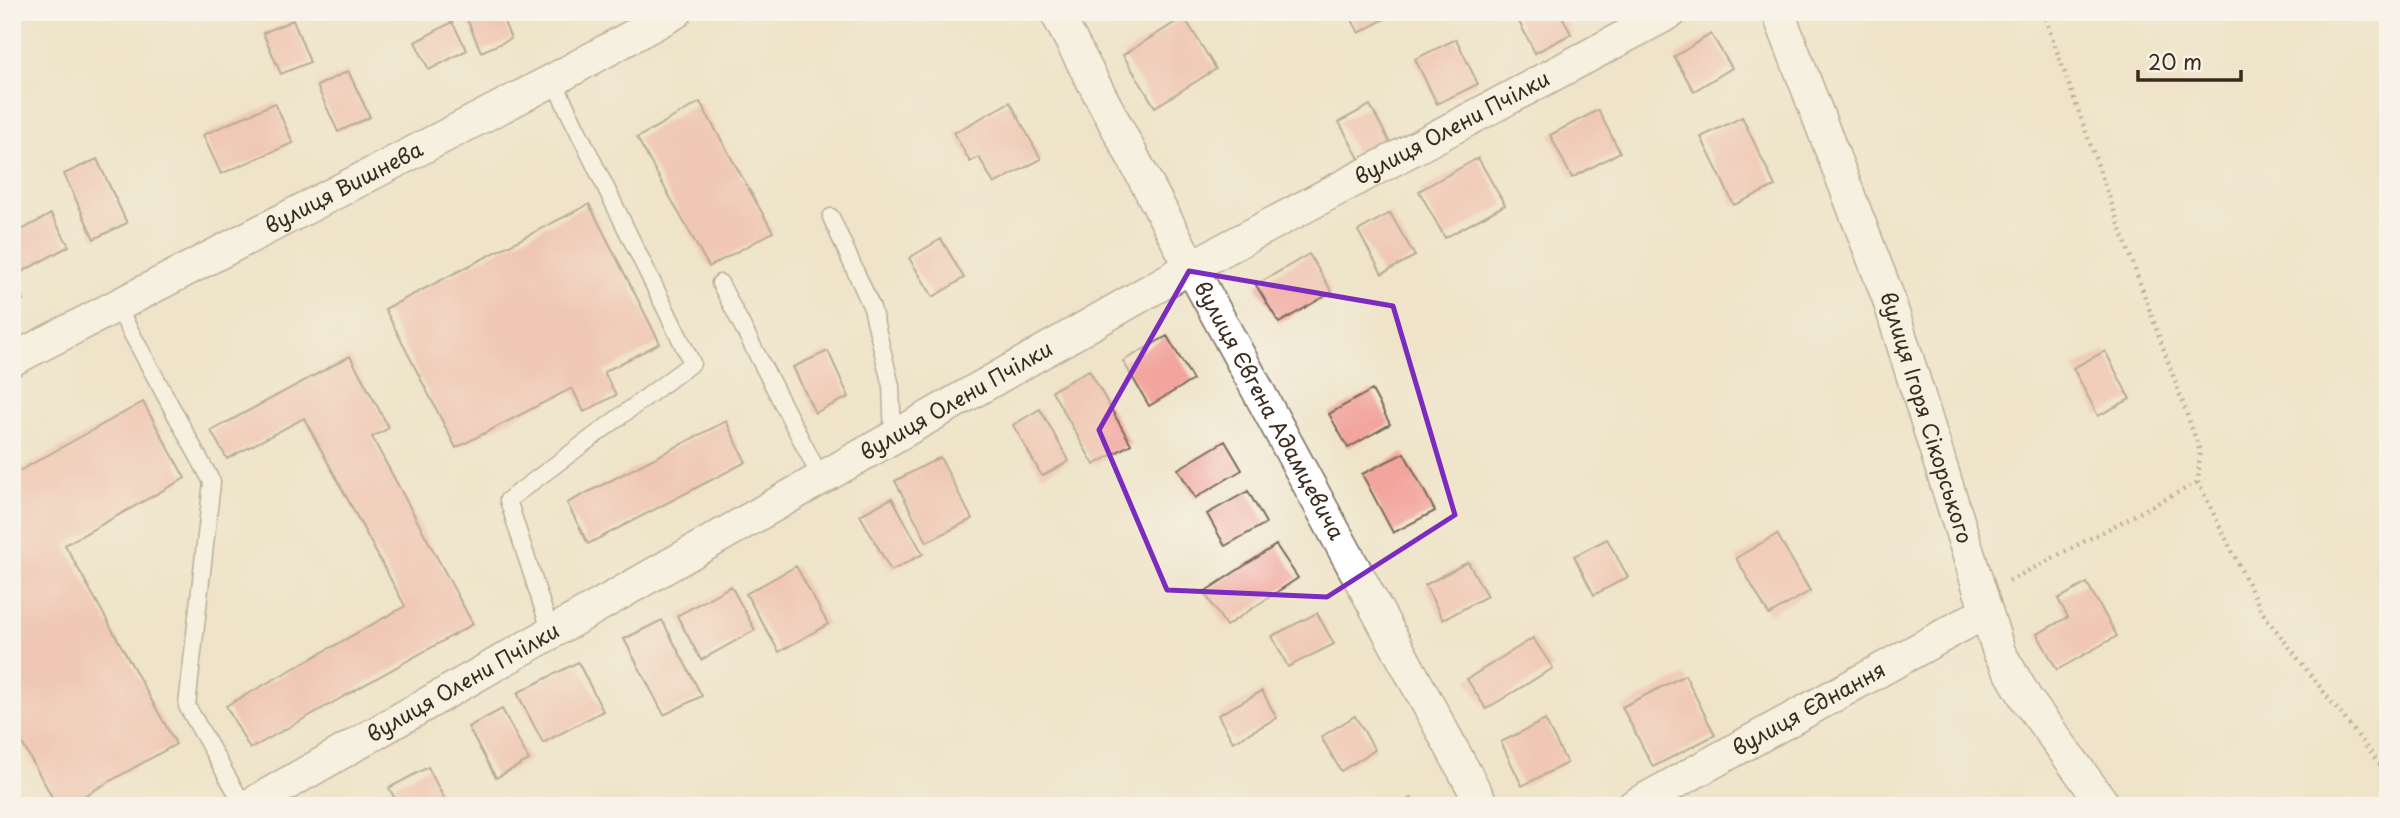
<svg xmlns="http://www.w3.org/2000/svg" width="2400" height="818" viewBox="0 0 2400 818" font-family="'Playpen Sans',sans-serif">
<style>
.building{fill:#f2a49d}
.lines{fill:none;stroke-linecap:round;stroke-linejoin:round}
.lane-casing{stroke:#7a6b5a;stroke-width:19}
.street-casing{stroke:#7a6b5a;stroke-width:35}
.path{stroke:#7a6b5a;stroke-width:4.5;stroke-dasharray:2 5;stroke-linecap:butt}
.lane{stroke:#fff;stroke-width:16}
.street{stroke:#fff;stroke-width:32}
.marked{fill:none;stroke:#7b2cbf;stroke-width:5;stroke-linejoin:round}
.labels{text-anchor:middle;stroke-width:5;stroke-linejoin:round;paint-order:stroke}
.street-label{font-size:21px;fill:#3b2a1e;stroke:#f7f3e8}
</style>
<rect width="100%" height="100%" fill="#f7f3e8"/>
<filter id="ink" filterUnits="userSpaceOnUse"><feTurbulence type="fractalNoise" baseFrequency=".0143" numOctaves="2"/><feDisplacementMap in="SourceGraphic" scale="14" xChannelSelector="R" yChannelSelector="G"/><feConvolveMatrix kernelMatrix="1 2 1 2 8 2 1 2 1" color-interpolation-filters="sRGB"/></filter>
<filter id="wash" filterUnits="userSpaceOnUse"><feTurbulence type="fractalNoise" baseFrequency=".00686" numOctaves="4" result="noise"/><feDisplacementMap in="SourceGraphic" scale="28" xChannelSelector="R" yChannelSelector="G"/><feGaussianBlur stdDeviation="1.57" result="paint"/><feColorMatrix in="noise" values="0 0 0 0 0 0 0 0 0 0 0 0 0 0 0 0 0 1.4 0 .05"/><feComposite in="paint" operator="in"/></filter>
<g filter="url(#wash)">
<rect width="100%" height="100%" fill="#efe4c9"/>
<g id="blocks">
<path class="building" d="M464 12H500L511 39 481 52Z
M1348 12H1388L1390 16 1359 33Z
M1514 12H1560L1571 34 1535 53Z
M1184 17 1216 69 1155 107 1123 55Z
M293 20 310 62 281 74 263 33Z
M452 22 467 50 429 70 415 42Z
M1711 34 1732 68 1694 91 1674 57Z
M1456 39 1478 84 1437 104 1415 59Z
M348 71 370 117 338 132 317 86Z
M700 102 773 232 709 267 637 138Z
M1010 102 1041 159 994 184 979 157 970 162 954 133Z
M275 103 293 143 221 174 203 135Z
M1370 105 1394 150 1363 166 1339 122Z
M1598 110 1620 152 1572 178 1550 135Z
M1742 117 1775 186 1734 205 1701 137Z
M1478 158 1505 205 1445 238 1419 191Z
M97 159 127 223 94 239 64 174Z
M589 204 660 343 604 372 616 395 584 412 572 388 456 448 385 309Z
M1390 213 1415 256 1382 274 1358 231Z
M51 214 69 246 18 274 12 263V235Z
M941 239 964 278 933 297 909 258Z
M1309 254 1332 292 1279 323 1256 285Z
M12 278 23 300 12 305Z
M1167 336 1193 380 1149 406 1123 361Z
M828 351 849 397 815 413 793 367Z
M2105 351 2130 399 2098 416 2073 368Z
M350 356 389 428 372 437 473 624 250 749 226 706 405 606 304 418 227 459 211 431Z
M1089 370 1131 444 1094 465 1052 391Z
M1372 390 1390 424 1348 448 1329 414Z
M143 402 185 478 65 545 176 744 66 806H57L12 725V475Z
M1040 409 1069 461 1042 476 1013 425Z
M726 421 746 462 588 544 567 503Z
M1225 441 1242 470 1195 498 1178 469Z
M1404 453 1435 511 1393 533 1362 474Z
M940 457 972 519 927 542 895 481Z
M1248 491 1266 523 1225 546 1207 514Z
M892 498 923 554 891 571 860 515Z
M1777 534 1810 591 1769 615 1736 558Z
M1607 539 1628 577 1594 595 1574 556Z
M1276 545 1298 578 1226 626 1204 592Z
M1468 562 1487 596 1443 620 1425 585Z
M796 566 828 624 779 652 746 594Z
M2087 583 2117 636 2057 670 2037 634 2068 617 2058 599Z
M731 586 755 630 701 660 677 616Z
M1317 613 1334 644 1288 667 1272 636Z
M662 620 702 696 664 715 624 639Z
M1533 638 1553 668 1486 709 1467 679Z
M578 662 603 711 543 743 517 693Z
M1685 675 1715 735 1653 767 1622 707Z
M1262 691 1277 718 1233 742 1218 715Z
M502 709 529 760 496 778 468 727Z
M1355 716 1375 750 1341 771 1321 737Z
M1545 720 1567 763 1522 786 1501 742Z
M428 767 448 806H399L389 788Z
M1412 798 1415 806H1394Z"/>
</g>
</g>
<g filter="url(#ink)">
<use href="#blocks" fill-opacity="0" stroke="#7a6b5a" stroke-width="2"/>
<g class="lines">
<g class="lane-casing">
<path id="lane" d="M831 217 872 308 891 386 893 438
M720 283 821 478
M115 308 120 312 212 482 187 706 244 806
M551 633 508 500 692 363 553 80"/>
</g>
<g class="street-casing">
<g id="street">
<path id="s1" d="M1056 12 1191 267 1483 806"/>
<path id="s2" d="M1778 12 1888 297 1999 652 2027 700 2105 806"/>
<path id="s3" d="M12 360 553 80 676 12"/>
<path id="s4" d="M248 806 1191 267 1671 12"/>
<path id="s5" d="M1633 806 1986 612"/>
</g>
</g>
<path class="path" d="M2043 12 2200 451 2198 482 2262 612 2388 775
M2009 581 2198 482"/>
<use href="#lane" class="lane"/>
<use href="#street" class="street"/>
</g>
</g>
<path d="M0 0H2400V818H0ZM1189 271 1393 306 1455 515 1327 597 1167 590 1099 430Z" fill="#efe4c9" fill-opacity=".55" fill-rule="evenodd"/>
<path class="marked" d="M1189 271 1393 306 1455 515 1327 597 1167 590 1099 430Z"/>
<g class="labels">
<g class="street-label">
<text dy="7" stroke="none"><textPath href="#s4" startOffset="1382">вулиця Олени Пчілки</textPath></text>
<text dy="7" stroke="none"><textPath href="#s3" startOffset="374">вулиця Вишнева</textPath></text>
<text dy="7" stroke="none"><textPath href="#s4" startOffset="816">вулиця Олени Пчілки</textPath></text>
<text dy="7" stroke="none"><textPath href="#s1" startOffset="452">вулиця Євгена Адамцевича</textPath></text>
<text dy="7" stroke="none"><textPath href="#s2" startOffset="432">вулиця Ігоря Сікорського</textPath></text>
<text dy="7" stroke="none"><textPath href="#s4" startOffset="248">вулиця Олени Пчілки</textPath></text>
<text dy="7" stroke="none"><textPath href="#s5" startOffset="201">вулиця Єднання</textPath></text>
</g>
</g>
<rect width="2400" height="818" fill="none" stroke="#f7f3e8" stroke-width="42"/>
<path d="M2138 70v10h103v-10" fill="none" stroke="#3b2a1e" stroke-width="3.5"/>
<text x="2148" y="70" font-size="21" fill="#3b2a1e" stroke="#f7f3e8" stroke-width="5" paint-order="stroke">20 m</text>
</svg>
